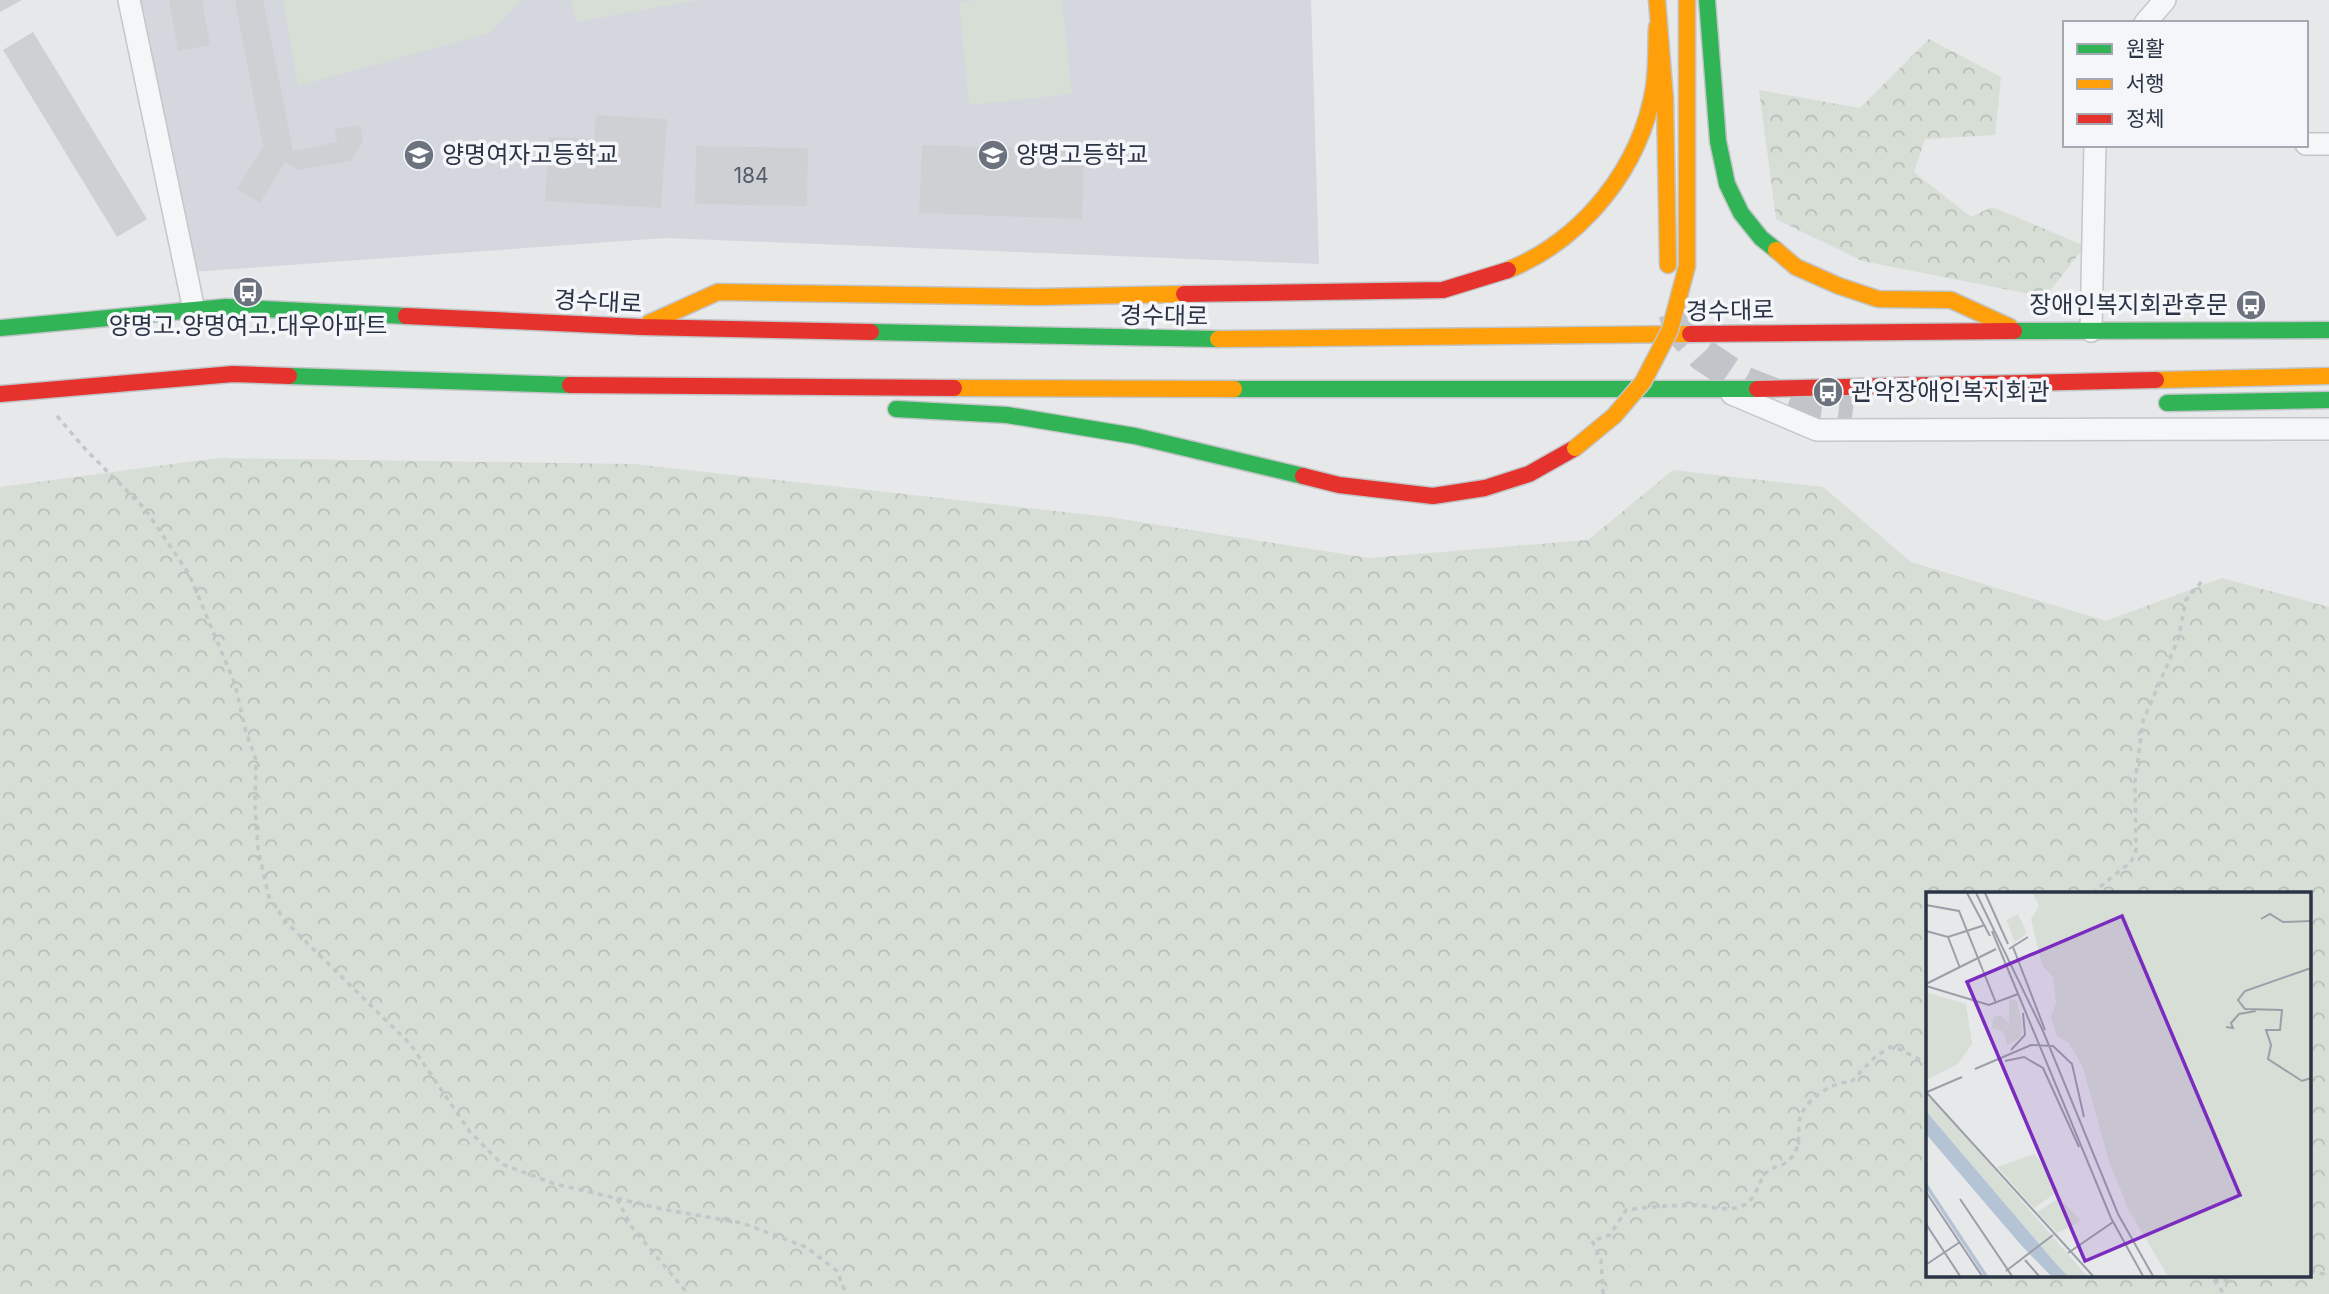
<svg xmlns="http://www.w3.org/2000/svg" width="2329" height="1294" viewBox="0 0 2329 1294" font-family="Inter,'Noto Sans KR',sans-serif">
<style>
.built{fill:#d4d7dd}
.green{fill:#d6ded6}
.forest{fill:url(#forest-crowns);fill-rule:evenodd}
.building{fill:#ced0d3}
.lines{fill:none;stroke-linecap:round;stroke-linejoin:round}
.primary-tunnel{stroke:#c1c4c9;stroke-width:33;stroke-dasharray:33 17;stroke-linecap:butt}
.street-casing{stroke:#c4c6c8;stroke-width:24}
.fast-casing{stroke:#c2c5c8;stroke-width:19}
.slow-casing{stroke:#c2c5c8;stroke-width:19}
.jam-casing{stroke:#c2c5c8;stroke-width:19}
.path{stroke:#c5c6ca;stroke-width:3.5;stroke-dasharray:5 5;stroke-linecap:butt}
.street{stroke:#f5f6f7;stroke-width:21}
.fast{stroke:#30b455;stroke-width:16}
.slow{stroke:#ff9f0a;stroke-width:16}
.jam{stroke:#e5322d;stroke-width:16}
.slow-bridge-casing{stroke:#c2c5c8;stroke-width:19;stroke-linecap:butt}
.slow-bridge{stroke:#ff9f0a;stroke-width:16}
.labels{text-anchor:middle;stroke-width:7;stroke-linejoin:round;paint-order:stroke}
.number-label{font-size:21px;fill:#545c69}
.poi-label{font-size:24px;fill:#2b3445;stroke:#f4f6f9;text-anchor:start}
.street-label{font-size:24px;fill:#2b3445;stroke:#f4f6f9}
.inset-river{fill:none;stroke:#b4c4d5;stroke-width:3.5}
.inset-road{fill:none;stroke:#9ba0a8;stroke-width:2}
.view{fill:#7b2cbf;fill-opacity:0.15;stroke:#7b2cbf;stroke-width:3.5}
.inset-edge{fill:none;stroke:#2b3445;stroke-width:3.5}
</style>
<defs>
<pattern id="forest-crowns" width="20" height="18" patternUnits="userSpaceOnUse" patternTransform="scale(1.75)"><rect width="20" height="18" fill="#d6ded6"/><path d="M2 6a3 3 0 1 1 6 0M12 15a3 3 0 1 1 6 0" fill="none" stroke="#b8bfb9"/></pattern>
</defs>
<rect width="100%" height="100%" fill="#e6e8ea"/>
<path class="built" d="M140 0H1311L1319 264 666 238 192 272Z"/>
<path class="green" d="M283 0H521L490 33 298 86Z
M571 0H699L576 22Z
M977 0H1062L1072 94 969 105 959 2Z"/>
<path class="forest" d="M1929 39 2001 77 1995 135 1925 139 1914 172 1971 217 1992 207 2085 246 2045 297 1862 261 1776 219 1759 90 1860 108Z
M218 458 634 464 1109 517 1369 558 1588 540 1673 470 1823 487 1911 562 2106 621 2222 578 2329 607V1294H0V487ZM1928 893H2310V1275H1928Z"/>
<path class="building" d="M0 0H22L0 12Z
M169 0H202L210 45 178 51Z
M235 0H263L293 151 337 142 335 129 360 125 363 141 351 161 298 170 285 162 260 203 237 189 263 147Z
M33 32 147 219 117 237 3 50Z
M596 115 667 119 661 208 545 201 549 137 594 139Z
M922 145 1084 150 1082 219 919 213Z
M696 146 808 148 807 206 695 204Z"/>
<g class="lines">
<path class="primary-tunnel" d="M1675 313 1679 328 1703 355 1745 383 1791 401 1853 409"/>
<g class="street-casing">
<path id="street" d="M129 0 194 310
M2145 23 2165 0
M2306 144H2329
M2091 331 2095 145
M1732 394 1817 430 2329 429"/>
</g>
<g class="fast-casing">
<path id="fast" d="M1707 0 1718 141 1727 184 1741 213 1761 238 1776 250
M0 328 226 307 406 316
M2014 331 2329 330
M871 332 1218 339
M289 376 570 385
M1234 389H1757
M2167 403 2329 400
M896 409 1007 415 1135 436 1303 476"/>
</g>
<g class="slow-casing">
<path id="slow" d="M1657 0 1665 99 1668 265
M1776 250 1796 267 1839 286 1878 299 1951 300 2010 327
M1508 270C1584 239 1641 167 1654 87 1657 67 1656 47 1657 27
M649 323 718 292 1038 297 1184 294
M1218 339 1690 334
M2156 380 2329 376
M954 388 1234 389"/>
</g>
<g class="jam-casing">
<path id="jam" d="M1184 294 1443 290 1508 270
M406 316 641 327 871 332
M1690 334 2014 331
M570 385 954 388
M1757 389 2156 380
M0 394 233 374 289 376
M1303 476 1339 485 1433 496 1485 488 1529 474 1575 448"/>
</g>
<path class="path" d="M57 416 86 450 145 509 189 574 235 684 246 732 256 760 255 807 258 849 269 897 286 922 411 1045 470 1132 502 1164 555 1184 667 1210 742 1223 806 1247 837 1271 846 1294
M2092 893 2131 862 2136 850 2135 782 2143 721 2178 640 2186 600 2203 580
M617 1199 631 1226 688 1294
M2310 1271 2329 1275
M2205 1275 2214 1280 2225 1281 2235 1275
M2214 1280 2224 1294
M1603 1294 1601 1260 1592 1241 1610 1235 1626 1210C1649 1207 1672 1205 1696 1205 1711 1206 1730 1213 1744 1205 1758 1198 1759 1177 1768 1171 1777 1165 1783 1167 1791 1158 1801 1147 1798 1135 1799 1122 1802 1102 1831 1081 1851 1082L1875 1057 1890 1047 1899 1049 1928 1064"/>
<use href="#street" class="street"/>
<use href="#fast" class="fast"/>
<use href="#slow" class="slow"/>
<use href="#jam" class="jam"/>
<g class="slow-bridge-casing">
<path id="slow-bridge" d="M1575 448 1614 416 1643 382 1670 330 1687 266V0"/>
</g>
<use href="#slow-bridge" class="slow-bridge"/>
</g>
<defs>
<g id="school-disc" transform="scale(1.575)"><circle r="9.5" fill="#6c737f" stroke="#f4f6f9"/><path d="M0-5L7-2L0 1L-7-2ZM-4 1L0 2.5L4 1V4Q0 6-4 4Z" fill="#fff"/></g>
<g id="bus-disc" transform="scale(1.575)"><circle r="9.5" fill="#6c737f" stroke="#f4f6f9"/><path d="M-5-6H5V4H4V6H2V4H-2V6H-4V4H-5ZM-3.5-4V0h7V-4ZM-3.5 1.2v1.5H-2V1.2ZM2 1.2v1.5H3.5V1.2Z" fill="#fff"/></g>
</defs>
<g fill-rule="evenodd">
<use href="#school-disc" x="419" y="155"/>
<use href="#school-disc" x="993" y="155"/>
<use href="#bus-disc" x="248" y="292"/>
<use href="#bus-disc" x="2251" y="305"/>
<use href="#bus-disc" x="1828" y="392"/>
</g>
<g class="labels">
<g class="number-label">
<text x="751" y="183">184</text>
</g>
<g class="poi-label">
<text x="442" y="163">양명여자고등학교</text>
<text x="1016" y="163">양명고등학교</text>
<text x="2228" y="313" text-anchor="end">장애인복지회관후문</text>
<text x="248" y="334" text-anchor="middle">양명고.양명여고.대우아파트</text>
<text x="1851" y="400">관악장애인복지회관</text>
</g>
<g class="street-label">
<text transform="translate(598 302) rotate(3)" y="8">경수대로</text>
<text transform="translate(1730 311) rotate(-1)" y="8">경수대로</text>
<text transform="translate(1164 316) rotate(1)" y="8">경수대로</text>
</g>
</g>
<g transform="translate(1926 892)">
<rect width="385" height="385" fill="#e6e8ea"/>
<path d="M109 262 133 299 108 316 71 275ZM133 306 155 329 131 341 111 320Z" fill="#d6ded6"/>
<path d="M107 1H385V384H242L203 319 183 269 157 176 143 151 131 144 125 126 130 111 127 85 116 73 105 27 113 14ZM0 100 40 112 46 152 32 172 0 188ZM83 106 91 109 96 132 95 145 81 153 78 140 66 136 67 125 74 123 83 131Z" fill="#d6ded6"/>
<path d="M92 22 101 41 89 50 80 28ZM0 204 10 211 161 384H142L131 373 0 219Z" fill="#d6ded6"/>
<path d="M0 219 131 373 142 384H125L95 353 0 242Z" fill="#b4c4d5"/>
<path class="inset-river" d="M0 293 60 384"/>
<path class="inset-road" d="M41 1 64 44M50 1 117 139 192 322 227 384M59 1 82 52M0 13 33 19 70 111M335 27 344 22 357 30 385 29M0 39 22 45 59 33M66 39 185 326 217 384M22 45 34 76M87 55 119 138M83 57 102 45M385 76 319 99 312 108 319 117 356 118 354 138H340L345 153 342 167 376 189 385 186M0 92 70 57M0 94 63 113 92 102M300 135 307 136 305 131 313 122 330 119M85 158 99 143 97 121M79 169 98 165 117 176 153 255M49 177 105 153 127 154 146 172 158 225M0 200 167 384M1 200 36 185M0 300 56 384M34 307 86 384M0 332 34 384M142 361 187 330M99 368 113 384M1 372 34 350M80 379 127 343"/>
<path class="view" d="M196 24 314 303 159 369 41 90Z"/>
<rect width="385" height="385" class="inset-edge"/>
</g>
<rect x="2063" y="21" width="245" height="126" fill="#f4f6f9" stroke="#a4a8b1" stroke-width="2"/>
<rect x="2077" y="44" width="35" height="10" fill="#30b455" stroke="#a4a8b1" stroke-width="2"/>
<text x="2126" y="56" font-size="21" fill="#2b3445">원활</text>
<rect x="2077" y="79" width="35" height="10" fill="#ff9f0a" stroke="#a4a8b1" stroke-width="2"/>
<text x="2126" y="91" font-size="21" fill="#2b3445">서행</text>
<rect x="2077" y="114" width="35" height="10" fill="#e5322d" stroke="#a4a8b1" stroke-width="2"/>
<text x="2126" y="126" font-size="21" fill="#2b3445">정체</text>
</svg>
